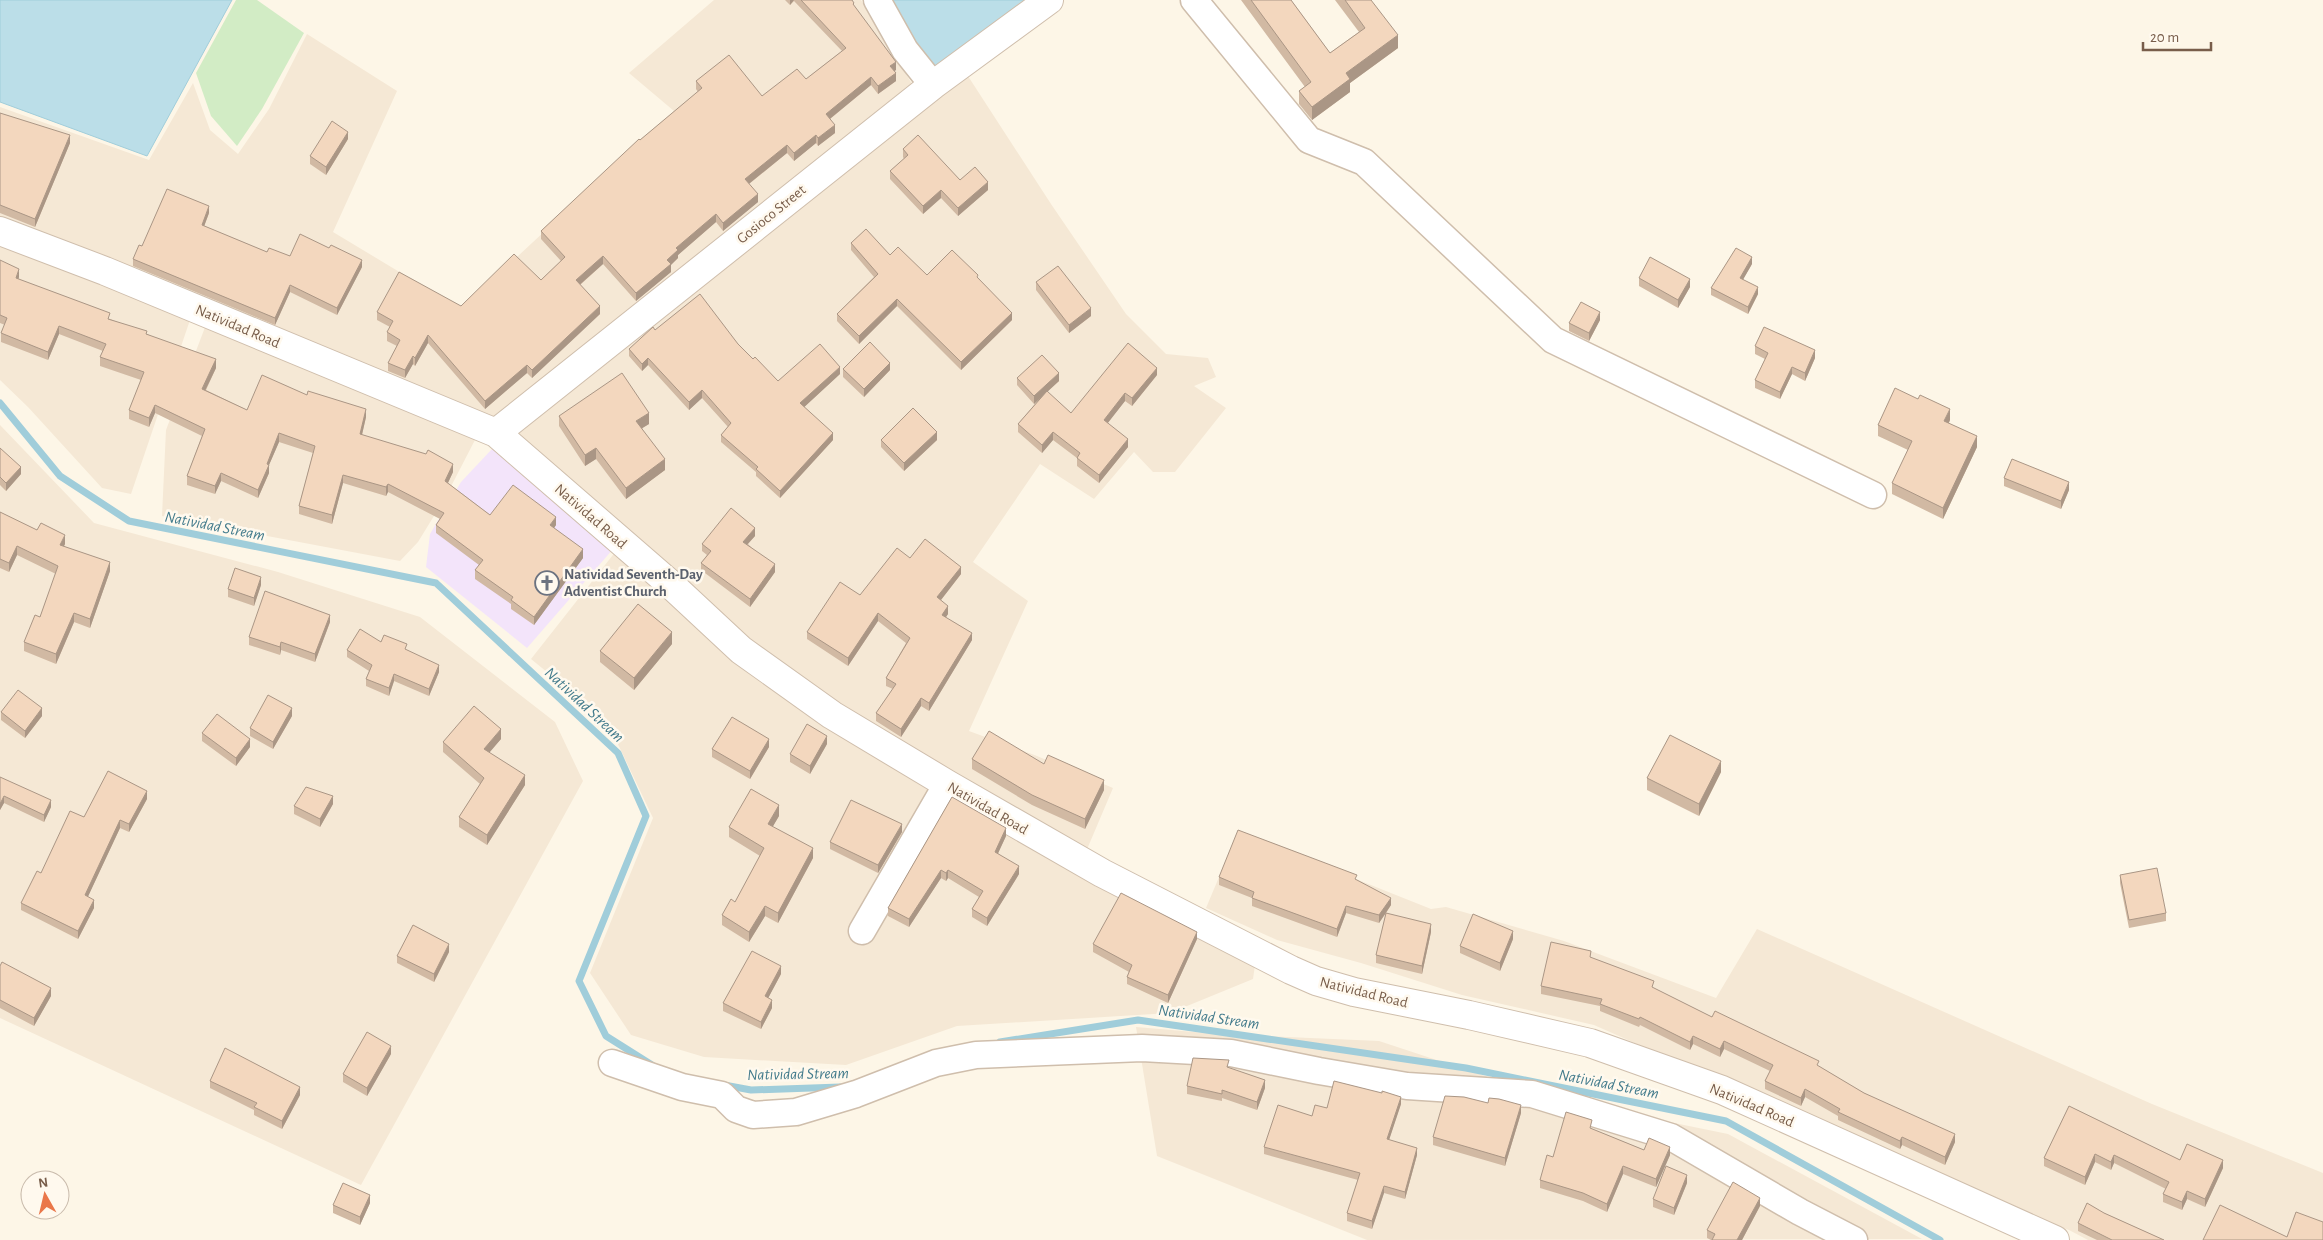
<svg xmlns="http://www.w3.org/2000/svg" width="2323" height="1240" viewBox="0 0 2323 1240" font-family="'Alegreya Sans',sans-serif">
<style>
.residential{fill:#f5e8d5}
.education{fill:#f3e4fa}
.green{fill:#d2ecc5}
.water{fill:#bbdee8;stroke:#a0cdda}
.lines{fill:none;stroke-linecap:round;stroke-linejoin:round}
.stream{stroke:#a0cdda;stroke-width:7}
.minor-casing{stroke:#cfbeac;stroke-width:29}
.tertiary-casing{stroke:#cfbeac;stroke-width:30}
.minor{stroke:#fff;stroke-width:26}
.tertiary{stroke:#fff;stroke-width:28}
.wall{fill:#d1b9a3}
.shaded-wall{fill:#aa9685}
.building{fill:#f3d7be;stroke:#aa9685}
.labels{text-anchor:middle;stroke-width:5;stroke-linejoin:round;paint-order:stroke}
.street-label{font-size:15px;fill:#785d4a;stroke:#fff9ee}
.worship-label{font-size:15px;font-weight:bold;fill:#5b616d;stroke:#fff9ee;text-anchor:start}
.water-label{font-size:16px;font-style:italic;fill:#437b8c;stroke:#fff9ee}
</style>
<rect width="100%" height="100%" fill="#fdf6e7"/>
<path class="residential" d="M714 0H861L915 89 494 423 0 220V107L149 160 193 83 210 130 238 154 269 109 307 34 397 91 333 232 461 309 674 111 629 73Z
M966 73 1051 204 1126 314 1166 354 1208 358 1216 377 1194 386 1226 408 1175 472H1153L1134 452 1094 499 1040 464 973 562 1028 601 969 731 1037 756 1113 788 1085 854 899 741 745 644 514 432Z
M0 239 191 317 131 494 102 488 28 407 0 380Z
M207 322 476 438 445 498 418 542 400 561 162 516 166 430Z
M0 425 94 523 278 572 420 617 555 722 583 781 361 1185 0 1018Z
M616 551 740 660 1257 951 1253 979 1170 1013 957 1026 846 1065 704 1057 631 1035 590 973 653 818 607 721 531 659Z
M1238 832 1431 909 1446 907 1564 941 1716 998 1757 929 2152 1104 2323 1173V1240H2088L2069 1230 2003 1206 1594 1025 1462 995 1361 963 1277 940 1206 908Z
M1136 1027 1218 1034 1379 1041 1552 1098 1728 1134 1922 1239 1367 1240 1157 1156Z"/>
<path class="education" d="M492 449 614 548 527 648 426 567 430 534 461 482Z"/>
<path class="green" d="M236 0H257L304 33 262 109 237 146 211 116 196 73Z"/>
<path class="water" d="M0 0H232L147 156 0 102Z
M880 0H1041L931 74Z"/>
<g class="lines">
<path class="stream" d="M0 403 60 476 129 521 436 583 618 753 646 816 579 981 606 1036 652 1065
M1000 1042 1138 1020 1466 1068 1726 1121 1940 1240
M724 1085 751 1090 840 1087"/>
<g class="minor-casing">
<path id="minor" d="M877 0 905 50 933 85
M1194 0 1309 140 1364 162 1553 340 1873 495
M862 931 947 784
M612 1063 682 1087 722 1095 736 1109 753 1115 796 1112 856 1094 936 1063 976 1055 1142 1048 1231 1053 1319 1071 1407 1086 1532 1094 1671 1137 1800 1212 1854 1240"/>
</g>
<g class="tertiary-casing">
<path id="tertiary" d="M0 231 105 271 496 433 668 582 741 650 832 715 947 784 1102 873 1291 970 1316 981 1354 992 1469 1015 1590 1043 1722 1090 2055 1240
M496 433 933 85 1049 0"/>
</g>
<use href="#minor" class="minor"/>
<use href="#tertiary" class="tertiary"/>
</g>
<path class="wall" d="M785 0H852L854 6 896 70 894 71 896 81 878 94 871 85 830 119 835 133 818 146 816 143 794 161 787 153 749 184 758 202 723 231 716 222 678 255V258L671 264V272L636 301 603 264 580 285 600 314 532 378 527 373 485 409 428 343 415 366 413 364 405 378 388 371V363L397 346 387 341V332L390 327 377 320V312L461 306 541 280 561 261 541 239V231L640 140 698 92 696 89V81L762 96 806 79 842 51 794 1 790 5Z
M1241 0H1291L1330 53 1359 32 1335 0H1371L1398 48 1350 83V92L1312 120 1299 104V91L1305 87Z
M0 113 70 143 35 227 0 213Z
M348 139 326 175 310 164V156Z
M903 149 960 180 988 190 958 216 941 198 923 214 890 179V171L904 159 903 157Z
M209 213 204 226 267 252 362 267 337 315 290 292 275 325 133 266V259L142 246Z
M851 243 890 255 927 275 978 278 1012 320 961 370 897 306 859 344 837 321V314L874 277 851 250Z
M0 260 19 277 18 279 110 319 147 334 216 368 206 390 247 410 307 395 366 417 362 435 453 472 448 483 490 515 556 525 554 528 583 558 534 625 511 609V604L475 579V570L479 565 436 533V525L440 519 388 492 386 496 343 483 332 524 299 514V506L313 453 279 442 269 465V473L258 498 221 481 215 494 187 485V476L202 436 155 413 149 427 129 419V410L141 380 100 366V357L103 351 59 334 48 360 1 342V333L5 325 0 323Z
M1752 264 1743 279 1758 294 1748 314 1711 295V288Z
M1639 278 1690 287 1678 308 1639 286Z
M1036 282 1091 316 1069 333 1036 290Z
M1600 320 1589 341 1569 331V323Z
M655 330 738 344 753 359 778 381 840 374 804 407 833 440 780 498 756 476V472L721 442V435L728 427 702 398 689 410 648 365 642 371 629 356V349Z
M1755 346 1815 358 1805 381 1792 374 1780 399 1755 388V380L1765 359 1755 354Z
M843 369 890 370 864 397 843 377Z
M1157 375 1132 406 1125 401 1107 423 1128 447 1099 483 1077 466V458L1053 440 1042 453 1018 432V424L1041 397 1034 404 1017 385V378L1059 381 1047 392 1071 413Z
M559 416 649 424 642 428 665 470 626 499 596 459 585 466 559 426Z
M1950 420 1949 423 1977 447 1943 519 1892 494V483L1908 450 1878 436V425Z
M881 440H937L904 471 881 447Z
M0 448 21 474 6 491 0 485Z
M2004 478 2069 490 2061 509 2004 486Z
M0 512 65 544 64 546 110 571 90 628 74 622 56 664 24 651V642L40 617 56 574 17 555 9 572 0 568Z
M755 536 748 544 775 572 750 607 701 570V563L707 555 702 551V544Z
M910 558 961 574 941 600 948 614 946 617 972 640 929 711 921 706 901 737 876 721V713L893 689 886 686V678L906 643 878 621 848 666 807 639V632L860 595Z
M261 585 254 606 228 597V589Z
M330 622 315 662 281 650 280 655 249 645V637Z
M381 642 407 650 439 672 429 696 394 681 389 696 366 686V679L369 671 347 657V650Z
M672 644 634 690 600 662V651Z
M1 712 42 716 25 738 1 720Z
M292 716 273 749 250 736V728Z
M202 733 250 747 236 766 202 741Z
M501 739 489 752 525 785 487 845 459 827V817L480 784 443 752V742Z
M827 744 810 774 790 762V754Z
M769 747 750 779 712 757V749Z
M972 759 1044 764 1104 790 1085 829 1032 805 972 769Z
M1721 772 1699 816 1647 790V778Z
M0 777 51 807 44 822 4 803 0 810Z
M952 797 1006 836 998 853 1019 874 987 926 972 917V909L979 897 948 878 946 881 941 878 909 927 888 916V908Z
M147 799 129 832 120 828 88 896 94 908 78 939 21 910V903L41 873 84 817Z
M333 804 320 827 294 814V806Z
M779 816 772 827 813 858 778 923 765 916 749 942 722 925V915L735 902 760 856 729 837V827Z
M902 832 878 873 830 849V842Z
M2120 875 2166 913V921L2129 928 2120 883Z
M1219 877 1357 880 1391 905 1386 913 1431 932 1422 974 1376 963V955L1386 913 1379 923 1346 913 1337 937 1252 906V898L1219 885Z
M1197 939 1168 1003 1127 984V977L1129 972 1093 952V944Z
M1513 939 1500 971 1460 953V946Z
M449 952 434 982 397 963V956Z
M1591 958 1712 1017 1819 1067 1864 1093 1955 1142 1945 1165 1902 1145 1900 1149 1838 1120V1116L1805 1097 1801 1106 1765 1089V1081L1770 1071 1724 1049 1720 1057 1693 1044 1690 1050 1640 1025 1639 1027 1600 1011V1006L1541 994V986Z
M0 966 51 996 34 1026 0 1008Z
M781 974 768 998 772 1008 761 1029 723 1011V1003Z
M391 1054 367 1096 343 1082V1074Z
M1229 1068 1265 1088 1257 1110 1222 1098V1101L1187 1094V1086Z
M210 1081 300 1095 282 1129 254 1115V1110L210 1088Z
M1401 1104 1389 1140 1417 1155 1405 1199 1384 1193 1372 1229 1347 1221V1213L1358 1180 1264 1154V1147L1312 1116Z
M2069 1106 2180 1160 2223 1168 2205 1207 2187 1199 2182 1210 2163 1202V1194L2166 1189 2114 1163 2111 1170 2095 1162 2085 1185 2044 1166V1158Z
M1521 1113 1505 1166 1433 1145V1137Z
M1592 1129 1644 1150 1670 1155 1656 1187 1623 1174 1607 1212 1583 1201 1540 1188V1180L1553 1157Z
M1687 1183 1674 1215 1653 1207V1199Z
M370 1203 360 1225 333 1213V1205Z
M1760 1206 1742 1240H1711L1707 1238V1230Z
M2104 1213 2164 1240H2097L2078 1231V1223Z"/>
<path class="shaded-wall" d="M790 0H794L790 5Z
M1398 35V48L1350 83V92L1312 120V107L1346 73Z
M896 62V70L890 74V66Z
M896 73V81L878 94V86Z
M871 77V85L826 122V114Z
M835 125V133L818 146V138Z
M348 132V139L326 175V167Z
M70 135V143L35 227V219Z
M816 135V143L794 161V153Z
M787 145V153L745 187V179Z
M988 182V190L958 216V208Z
M941 190V198L923 214V206Z
M758 194V202L723 231V223Z
M209 206V213L202 232V225Z
M716 214V222L678 255V258L671 265V264V272L636 301V293L667 260 676 248Z
M603 256V264L576 288V280Z
M1752 257V264L1740 285V278Z
M362 260V267L337 315V308Z
M19 269V277L16 287V278Z
M1690 279V287L1678 308V300Z
M290 285V292L275 325V318Z
M1758 287V294L1748 314V307Z
M897 299V306L859 344V336Z
M600 306V314L532 378V370Z
M1091 308V316L1069 333V325Z
M1600 312V320L1589 341V333Z
M1012 313V320L961 370V362Z
M59 326V334L48 360V352Z
M428 335V343L415 366V358Z
M1815 350V358L1805 381V373Z
M413 356V364L405 378V370Z
M648 358V365L642 371V364Z
M216 359V368L202 397V389Z
M890 363V370L864 397V389Z
M527 365V373L485 409V401Z
M840 367V374L800 411V403Z
M1792 367V374L1780 399V392Z
M1157 368V375L1132 406V398Z
M1059 373V381L1034 404V396Z
M702 390V398L689 410V402Z
M1125 393V401L1104 428V420Z
M155 405V413L149 427V418Z
M366 409V417L360 443V434Z
M1950 409V420L1944 432V421Z
M649 413V424L636 432V421Z
M937 432V440L904 471V463Z
M1053 432V440L1042 453V445Z
M279 433V442L269 465V473L258 498V490L267 464Z
M833 433V440L780 498V491Z
M1977 436V447L1943 519V508Z
M1128 439V447L1099 483V475Z
M596 448V459L585 466V455Z
M665 459V470L626 499V488Z
M453 464V472L445 489V481Z
M21 467V474L6 491V483Z
M221 473V481L215 494V486Z
M343 475V483L332 524V515Z
M2069 482V490L2061 509V501Z
M388 484V492L386 496V487Z
M556 517V525L550 534V525Z
M755 528V536L743 549V542Z
M65 535V544L60 554V545Z
M17 546V555L9 572V563Z
M583 549V558L534 625V617Z
M110 562V571L90 628V619Z
M775 564V572L750 607V599Z
M961 567V574L937 605V597Z
M261 577V585L254 606V598Z
M948 606V614L942 623V615Z
M74 613V622L56 664V654Z
M878 613V621L848 666V658Z
M330 615V622L315 662V654Z
M672 632V644L634 690V678Z
M972 633V640L929 711V703Z
M281 642V650L280 655V647Z
M439 665V672L429 696V689Z
M394 674V681L389 696V688Z
M921 698V706L901 737V729Z
M42 708V716L25 738V731Z
M292 708V716L273 749V742Z
M501 729V739L484 759V749Z
M827 736V744L810 774V766Z
M250 739V747L236 766V758Z
M769 739V747L750 779V771Z
M1721 761V772L1699 816V804Z
M525 775V785L487 845V835Z
M1104 780V790L1085 829V819Z
M147 791V799L129 832V824Z
M4 796V803L0 810V804Z
M333 796V804L320 827V819Z
M51 800V807L44 822V815Z
M779 805V816L768 835V824Z
M120 820V828L85 903V895Z
M902 824V832L878 873V865Z
M1006 828V836L995 860V852Z
M813 848V858L778 923V913Z
M1019 866V874L987 926V918Z
M941 870V878L909 927V919Z
M948 870V878L946 881V873Z
M1391 898V905L1379 923V915Z
M94 900V908L78 939V931Z
M765 906V916L749 942V932Z
M1346 906V913L1337 937V929Z
M1431 924V932L1422 974V966Z
M1513 931V939L1500 971V963Z
M1197 932V939L1168 1003V995Z
M449 944V952L434 982V974Z
M781 966V974L765 1004V996Z
M51 988V996L34 1026V1018Z
M772 1000V1008L761 1029V1022Z
M1693 1036V1044L1690 1050V1042Z
M1724 1041V1049L1720 1057V1049Z
M391 1046V1054L367 1096V1088Z
M1265 1080V1088L1257 1110V1102Z
M300 1087V1095L282 1129V1121Z
M1805 1089V1097L1801 1106V1098Z
M1401 1097V1104L1387 1146V1139Z
M1521 1105V1113L1505 1166V1158Z
M1955 1134V1142L1945 1165V1157Z
M1902 1137V1145L1900 1149V1141Z
M1670 1147V1155L1656 1187V1179Z
M1417 1148V1155L1405 1199V1192Z
M2095 1154V1162L2085 1185V1177Z
M2114 1155V1163L2111 1170V1162Z
M2223 1160V1168L2205 1207V1199Z
M1623 1166V1174L1607 1212V1204Z
M1687 1175V1183L1674 1215V1208Z
M1384 1186V1193L1372 1229V1221Z
M2187 1191V1199L2182 1210V1202Z
M370 1195V1203L360 1225V1217Z
M1760 1198V1206L1742 1240H1737Z"/>
<path class="building" d="M801 0H852L854 3 853 4 896 62 890 66 896 73 878 86 871 77 826 114 835 125 818 138 816 135 794 153 787 145 745 179 758 194 723 223 716 214 676 248 678 250 667 260 671 264 636 293 603 256 576 280 600 306 532 370 527 365 485 401 428 335 415 358 413 356 405 370 388 363 400 340 387 332 393 321 377 312 399 272 461 306 514 254 541 280 565 257 541 231 639 139 640 140 702 88 696 81 729 55 762 96 797 69 806 79 846 48Z
M1251 0H1291L1330 53 1365 28 1345 0H1371L1398 35 1346 73 1350 79 1312 107 1299 91 1311 82Z
M0 113 70 135 35 219 0 205Z
M332 121 348 132 326 167 310 156Z
M918 135 960 180 975 167 988 182 958 208 941 190 923 206 890 171 908 155 903 149Z
M167 189 209 206 202 225 267 252 269 248 290 256 300 234 329 248 331 245 362 260 337 308 290 285 275 318 133 259 139 245 142 246Z
M866 229 890 255 898 247 927 275 952 250 978 275 977 277 1012 313 961 362 897 299 859 336 837 314 878 274 851 243Z
M1736 248 1752 257 1740 278 1758 287 1748 307 1711 288Z
M1650 257 1690 279 1678 300 1639 278Z
M0 260 19 269 16 278 110 313 108 319 147 331 146 334 216 359 202 389 247 410 262 375 307 395 308 391 366 409 360 434 426 454 428 450 453 464 445 481 490 515 513 485 556 517 550 525 583 549 534 617 511 600 513 597 475 570 483 560 436 525 444 513 388 484 386 487 343 475 332 515 299 506 315 446 279 433 267 464 269 465 258 490 221 473 215 486 187 476 205 429 155 405 149 418 129 410 144 372 100 357 106 344 59 326 48 352 1 333 7 318 0 315Z
M1058 266 1091 308 1069 325 1036 282Z
M700 294 738 344 753 359 755 357 778 381 820 344 840 367 800 403 833 433 780 491 756 469 758 467 721 435 731 423 702 390 689 402 648 358 642 364 629 349 653 327 655 330Z
M1581 302 1600 312 1589 333 1569 323Z
M1764 327 1815 350 1805 373 1792 367 1780 392 1755 380 1768 353 1755 346Z
M870 342 890 363 864 389 843 369Z
M1128 343 1157 368 1132 398 1125 393 1104 420 1128 439 1099 475 1077 458 1080 453 1053 432 1042 445 1018 424 1047 391 1071 413Z
M1042 355 1059 373 1034 396 1017 378Z
M622 373 649 413 636 421 665 459 626 488 596 448 585 455 559 416Z
M1895 388 1918 399 1920 395 1950 409 1944 421 1977 436 1943 508 1892 483 1912 441 1878 425Z
M913 408 937 432 904 463 881 440Z
M0 448 21 467 6 483 0 477Z
M2012 459 2069 482 2061 501 2004 478Z
M731 508 755 528 743 542 775 564 750 599 701 563 711 551 702 544Z
M0 512 37 530 41 523 65 535 60 545 110 562 90 619 74 613 56 654 24 642 35 615 40 617 58 566 17 546 9 563 0 559Z
M925 539 961 567 937 597 948 606 942 615 972 633 929 703 921 698 901 729 876 713 896 684 886 678 910 638 878 613 848 658 807 632 840 582 860 595 897 548 910 558Z
M235 568 261 577 254 598 228 589Z
M265 591 330 615 315 654 281 642 280 647 249 637Z
M638 604 672 632 634 678 600 651Z
M360 629 381 642 384 635 407 644 405 649 439 665 429 689 394 674 389 688 366 679 372 665 347 650Z
M18 690 42 708 25 731 1 712Z
M268 695 292 708 273 742 250 728Z
M474 706 501 729 484 749 525 775 487 835 459 817 484 778 443 742Z
M217 714 250 739 236 758 202 733Z
M732 717 769 739 750 771 712 749Z
M807 724 827 736 810 766 790 754Z
M989 731 1044 764 1048 755 1104 780 1085 819 1032 795 972 759Z
M1670 735 1721 761 1699 804 1647 778Z
M108 771 147 791 129 824 120 820 85 895 94 900 78 931 21 903 37 871 41 873 70 811 84 817Z
M0 777 51 800 44 815 4 796 0 804Z
M306 787 333 796 320 819 294 806Z
M751 789 779 805 768 824 813 848 778 913 765 906 749 932 722 915 731 899 735 902 764 848 729 827Z
M952 797 1006 828 995 852 1019 866 987 918 972 909 983 891 948 870 946 873 941 870 909 919 888 908Z
M851 800 902 824 878 865 830 842Z
M1238 830 1357 875 1355 879 1391 898 1379 915 1346 906 1337 929 1252 898 1254 892 1219 877Z
M2157 868 2166 913 2129 920 2120 875Z
M1121 893 1197 932 1168 995 1127 977 1132 965 1093 944Z
M1386 913 1431 924 1422 966 1376 955Z
M1473 914 1513 931 1500 963 1460 946Z
M413 925 449 944 434 974 397 956Z
M1551 942 1591 951 1590 957 1654 981 1652 987 1712 1017 1715 1011 1819 1061 1817 1065 1864 1093 1955 1134 1945 1157 1902 1137 1900 1141 1838 1112 1840 1109 1805 1089 1801 1098 1765 1081 1773 1065 1724 1041 1720 1049 1693 1036 1690 1042 1640 1017 1639 1019 1600 1004 1602 999 1541 986Z
M752 951 781 966 765 996 772 1000 761 1022 723 1003Z
M2 962 51 988 34 1018 0 1000V966Z
M367 1032 391 1046 367 1088 343 1074Z
M225 1048 300 1087 282 1121 254 1107 257 1103 210 1081Z
M1193 1058 1229 1060 1227 1067 1265 1080 1257 1102 1222 1090V1094L1187 1086Z
M1334 1081 1382 1093V1091L1401 1097 1387 1139 1417 1148 1405 1192 1384 1186 1372 1221 1347 1213 1360 1173 1264 1147 1278 1105 1312 1116 1315 1105 1327 1108Z
M1445 1096 1464 1097 1488 1103 1489 1098 1499 1099 1521 1105 1505 1158 1433 1137Z
M2069 1106 2180 1160 2187 1144 2223 1160 2205 1199 2187 1191 2182 1202 2163 1194 2169 1182 2114 1155 2111 1162 2095 1154 2085 1177 2044 1158Z
M1566 1112 1592 1120 1590 1128 1644 1150 1649 1138 1670 1147 1656 1179 1623 1166 1607 1204 1583 1193 1540 1180 1547 1155 1553 1157Z
M1666 1166 1687 1175 1674 1208 1653 1199Z
M1733 1182 1760 1198 1737 1240H1712L1715 1234 1707 1230Z
M343 1183 370 1195 360 1217 333 1205Z
M2087 1203 2104 1213 2164 1240H2112L2078 1223Z
M2220 1205 2287 1237 2296 1212 2323 1222V1240H2203Z"/>
<defs>
<g id="church-ring" transform="scale(1.25)"><circle r="9.5" fill="#fff9ee" stroke="#6b7280" stroke-width="1.5"/><path d="M-1.2-6h2.4v3.5h3.3v2.4h-3.3V6h-2.4V-.1h-3.3v-2.4h3.3Z" fill="#6b7280"/></g>
</defs>
<g fill-rule="evenodd">
<use href="#church-ring" x="547" y="583"/>
</g>
<g class="labels">
<g class="street-label">
<text transform="translate(771 214) rotate(-39)" y="5">Gosioco Street</text>
<text transform="translate(238 326) rotate(23)" y="5">Natividad Road</text>
<text transform="translate(591 516) rotate(41)" y="5">Natividad Road</text>
<text transform="translate(988 808) rotate(30)" y="5">Natividad Road</text>
<text transform="translate(1364 992) rotate(14)" y="5">Natividad Road</text>
<text transform="translate(1752 1105) rotate(23)" y="5">Natividad Road</text>
</g>
<g class="worship-label">
<text x="564" y="579">Natividad Seventh-Day<tspan x="564" dy="17">Adventist Church</tspan></text>
</g>
<g class="water-label">
<text transform="translate(215 525) rotate(11)" y="6">Natividad Stream</text>
<text transform="translate(585 704) rotate(43)" y="6">Natividad Stream</text>
<text transform="translate(1209 1016) rotate(8)" y="6">Natividad Stream</text>
<text transform="translate(798 1073) rotate(-1)" y="6">Natividad Stream</text>
<text transform="translate(1609 1083) rotate(11)" y="6">Natividad Stream</text>
</g>
</g>
<g transform="translate(45 1195) rotate(352)"><circle r="24" fill="#fff9ee" stroke="#c9bbac"/>
<path d="M0-4L9 19L0 12L-9 19Z" fill="#ea7749"/>
<text y="-8" font-size="14" font-weight="bold" text-anchor="middle" fill="#785d4a">N</text>
</g>
<path d="M2143 42v8h68v-8" fill="none" stroke="#785d4a" stroke-width="2.5"/>
<text x="2150" y="42" font-size="15" fill="#785d4a" stroke="#fff9ee" stroke-width="4" paint-order="stroke">20 m</text>
</svg>
